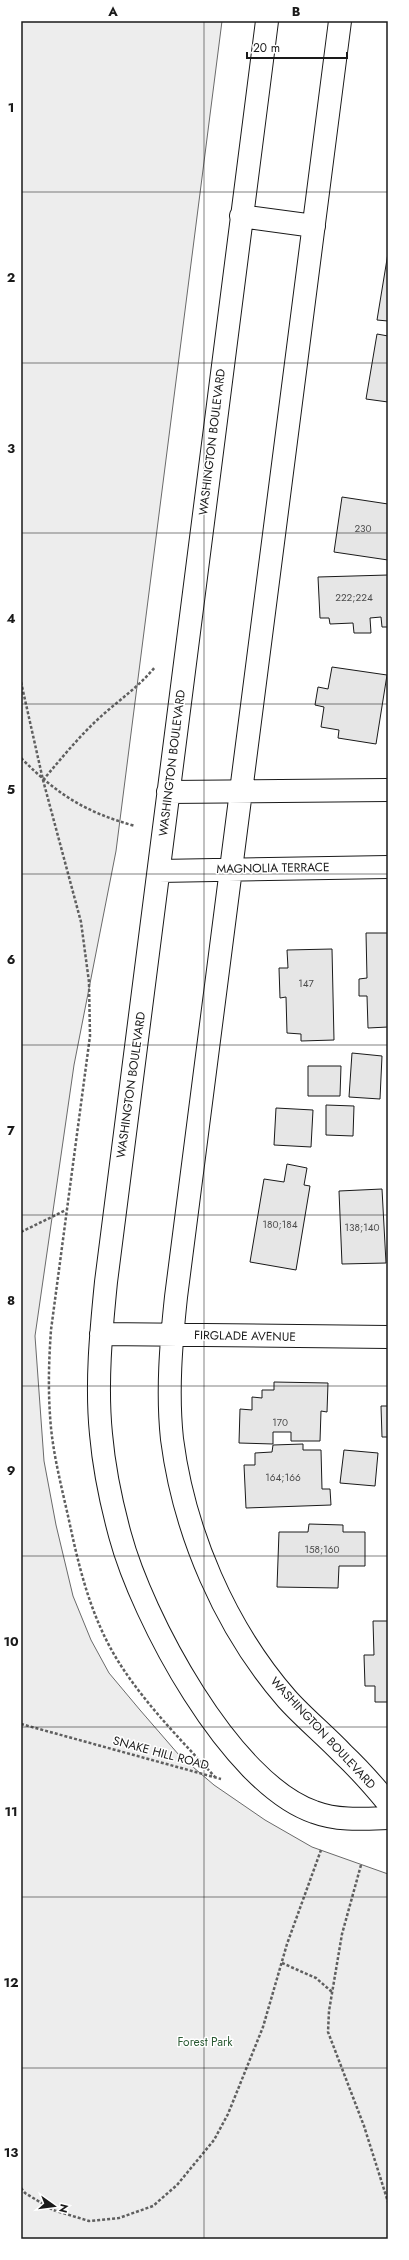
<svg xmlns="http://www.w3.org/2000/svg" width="409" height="2260" viewBox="0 0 409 2260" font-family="Jost,sans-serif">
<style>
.built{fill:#ededed;stroke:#6a6a6a}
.building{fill:#e6e6e6;stroke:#1a1a1a}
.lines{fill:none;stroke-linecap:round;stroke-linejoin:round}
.minor-casing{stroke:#1a1a1a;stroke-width:24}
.path{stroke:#5f5f5f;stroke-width:2.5;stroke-dasharray:3 2;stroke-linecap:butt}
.minor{stroke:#fff;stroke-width:22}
.grid{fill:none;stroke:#1a1a1a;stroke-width:1;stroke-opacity:0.55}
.labels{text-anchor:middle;stroke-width:3;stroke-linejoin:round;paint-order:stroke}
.number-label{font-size:10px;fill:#4d4d4d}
.street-label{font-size:12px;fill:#1a1a1a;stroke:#fff}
.park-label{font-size:12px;fill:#2b5a34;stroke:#fff}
.neatline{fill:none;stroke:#1a1a1a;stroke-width:1.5}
.grid-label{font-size:13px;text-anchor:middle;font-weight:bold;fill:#1a1a1a}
</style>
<rect width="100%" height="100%" fill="#fff"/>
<path class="built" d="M21 21H222L116 851 74 1065 35 1336 44 1461 56 1525 73 1596 91 1640 109 1673 140 1710 179 1755 214 1785 265 1820 312 1847 388 1874V2239H21Z"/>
<path class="building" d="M388 253V321L377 320Z
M377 334 388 336V402L366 399Z
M342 497 388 504V560L334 552Z
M388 575V627H382L381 617 370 618 371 633H354L353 623 330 624 329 618H320L318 577Z
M332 667 387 675 376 744 338 738 339 730 321 727 324 707 315 705 318 687 328 689Z
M366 933H388V1027L368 1028 367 996H359V979L367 978Z
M332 949 334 1040 301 1041V1034L287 1033 286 997 280 998 279 968H288L287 950Z
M352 1053 382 1056 380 1099 349 1097Z
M308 1066H341L340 1096H308Z
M326 1105 354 1106 353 1136 326 1135Z
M276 1108 313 1110 311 1147 274 1145Z
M287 1164 307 1168 304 1185 310 1186 296 1270 250 1262 264 1179 284 1182Z
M382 1189 386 1263 342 1264 339 1191Z
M274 1382 328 1383 327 1412 321 1411 320 1441H291V1432H273V1444L239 1443 240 1409 252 1410V1397L262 1398V1390H274Z
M381 1406H388V1437H382Z
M303 1444V1450H321L322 1489H330L331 1505 246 1508 244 1465H255V1453L272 1452 273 1445Z
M344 1450 378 1453 375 1486 340 1483Z
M309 1524 343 1525V1532H365V1566H339L338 1588 277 1587 279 1532H308Z
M373 1621H388V1702H375V1686H365L364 1655H374Z"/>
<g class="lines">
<g class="minor-casing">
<path id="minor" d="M267 21 106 1282C101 1332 96 1384 101 1434 104 1468 111 1502 120 1535 142 1617 230 1783 314 1812 338 1821 363 1819 388 1818
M340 21 176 1297C171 1344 167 1392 172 1439 184 1532 225 1628 287 1699 304 1718 325 1735 343 1754 359 1769 374 1786 388 1803
M241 216 314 226
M168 792 388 790
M159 871 388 867
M101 1334 388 1337"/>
</g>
<path class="path" d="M21 682 43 780 81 922 89 982 90 1036 51 1330C49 1358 48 1386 50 1415 52 1452 62 1488 70 1525 80 1572 92 1619 118 1661 145 1704 181 1740 215 1777
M21 758C58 795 85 812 135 826
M43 780C60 760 77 739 96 721 116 702 138 688 155 667
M21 1232 66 1210
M21 1724 221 1779
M361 1865 342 1934 329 2011 328 2032 364 2126 388 2202
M282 1963 316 1978 332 1992
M21 2188 25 2193 53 2210 89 2221 119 2218 153 2206 177 2185 214 2140 228 2114 263 2027 287 1944 321 1850"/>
<use href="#minor" class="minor"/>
</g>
<path class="grid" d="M204 21V2239M21 192H388M21 363H388M21 533H388M21 704H388M21 874H388M21 1045H388M21 1215H388M21 1386H388M21 1556H388M21 1727H388M21 1897H388M21 2068H388"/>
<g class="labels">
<g class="number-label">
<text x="363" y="532">230</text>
<text x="354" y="601">222;224</text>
<text x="306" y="987">147</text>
<text x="280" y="1228">180;184</text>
<text x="362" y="1231">138;140</text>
<text x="280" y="1426">170</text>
<text x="283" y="1481">164;166</text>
<text x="322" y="1553">158;160</text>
</g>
<g class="street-label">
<text transform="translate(212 442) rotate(-83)" y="4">WASHINGTON BOULEVARD</text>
<text transform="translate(172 763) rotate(-83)" y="4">WASHINGTON BOULEVARD</text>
<text transform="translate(273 868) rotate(-1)" y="4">MAGNOLIA TERRACE</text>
<text transform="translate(131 1085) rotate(-82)" y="4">WASHINGTON BOULEVARD</text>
<text transform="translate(245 1336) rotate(1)" y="4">FIRGLADE AVENUE</text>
<text transform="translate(323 1733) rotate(47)" y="4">WASHINGTON BOULEVARD</text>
<text transform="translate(161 1753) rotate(15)" y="4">SNAKE HILL ROAD</text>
</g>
<g class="park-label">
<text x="205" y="2046">Forest Park</text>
</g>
</g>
<rect width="409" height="2260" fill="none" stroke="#ffffff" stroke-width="44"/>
<g transform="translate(54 2206) rotate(104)" stroke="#ffffff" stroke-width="3" paint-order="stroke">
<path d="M0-3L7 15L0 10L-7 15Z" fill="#1a1a1a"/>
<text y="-6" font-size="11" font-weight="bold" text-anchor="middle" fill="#1a1a1a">N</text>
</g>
<path d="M247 52v6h100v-6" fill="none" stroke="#1a1a1a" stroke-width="2"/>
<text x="253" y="52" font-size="12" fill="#1a1a1a" stroke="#ffffff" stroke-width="3" paint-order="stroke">20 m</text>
<rect x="22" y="22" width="365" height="2216" class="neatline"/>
<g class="grid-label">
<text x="113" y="16">A</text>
<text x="296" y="16">B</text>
<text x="11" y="112">1</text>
<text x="11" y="282">2</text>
<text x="11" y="453">3</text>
<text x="11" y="623">4</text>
<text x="11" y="794">5</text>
<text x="11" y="964">6</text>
<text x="11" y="1135">7</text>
<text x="11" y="1305">8</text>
<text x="11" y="1475">9</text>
<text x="11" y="1646">10</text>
<text x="11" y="1816">11</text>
<text x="11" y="1987">12</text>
<text x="11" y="2157">13</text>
</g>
</svg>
